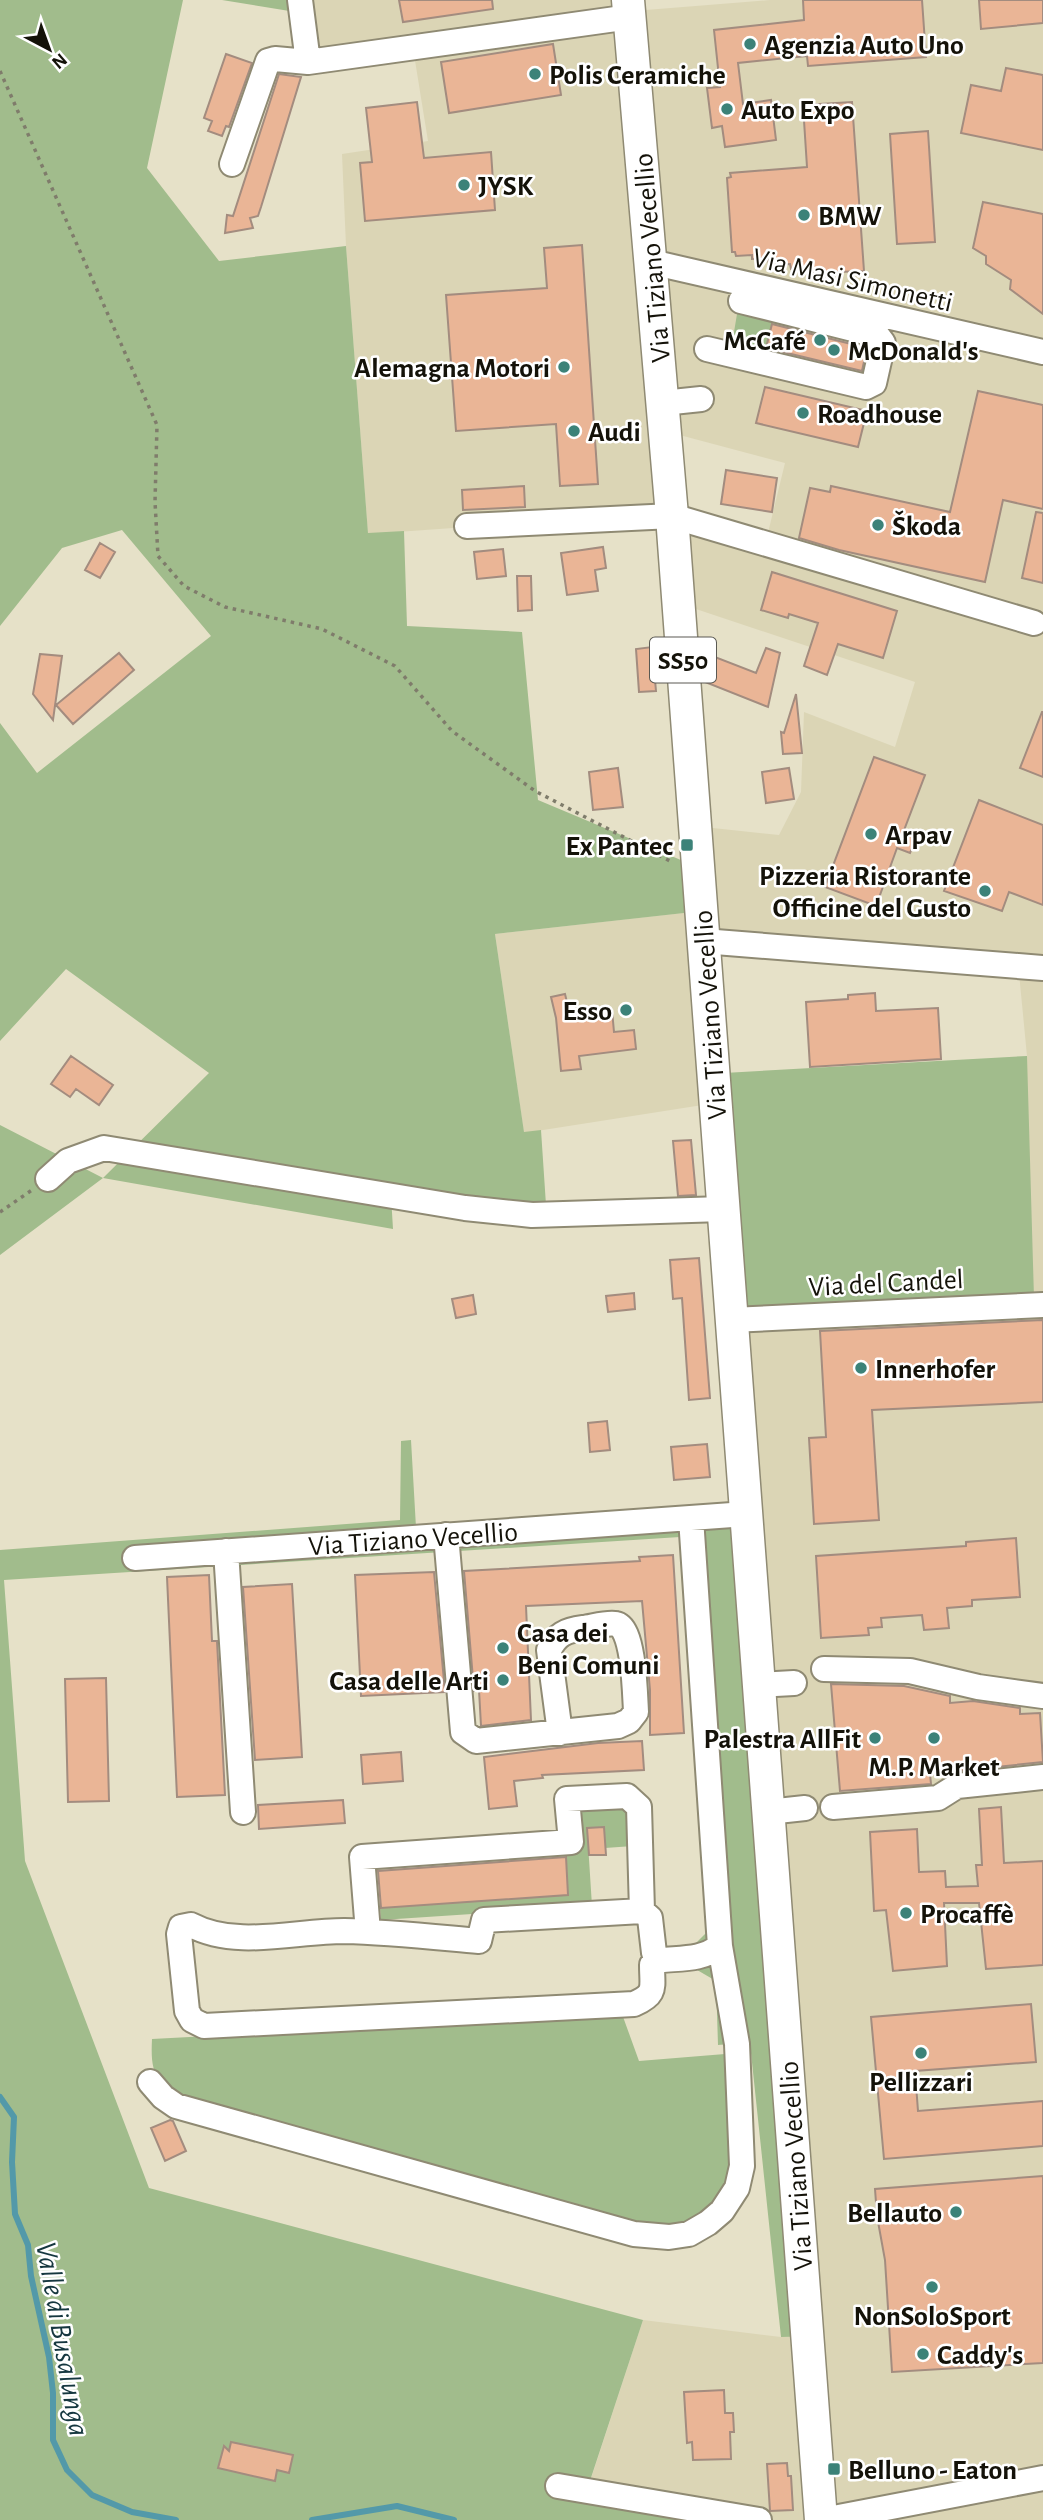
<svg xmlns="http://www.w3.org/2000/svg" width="1043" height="2520" viewBox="0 0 1043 2520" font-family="'Alegreya Sans',sans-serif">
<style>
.built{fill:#dbd5b5;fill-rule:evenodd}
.green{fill:#a1bc8c}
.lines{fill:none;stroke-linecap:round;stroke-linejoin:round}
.stream{stroke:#5399a9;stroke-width:6}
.building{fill:#eab596;stroke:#a38c7f;stroke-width:2}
.minor-casing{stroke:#8f8a73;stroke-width:28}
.major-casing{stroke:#8f8a73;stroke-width:35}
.path{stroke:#7f7c6b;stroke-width:3.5;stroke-dasharray:3.5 5;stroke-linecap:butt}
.minor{stroke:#fff;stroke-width:24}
.major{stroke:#fff;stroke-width:32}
.poi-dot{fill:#3c8278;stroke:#fff;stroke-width:2.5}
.labels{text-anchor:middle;stroke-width:5;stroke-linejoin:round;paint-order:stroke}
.shield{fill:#fff;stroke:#5a5953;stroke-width:2}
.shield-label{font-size:26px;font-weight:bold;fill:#141209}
.poi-label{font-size:28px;font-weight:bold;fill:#141209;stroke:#fff;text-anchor:start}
.street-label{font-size:28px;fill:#141209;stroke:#fff}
.water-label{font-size:30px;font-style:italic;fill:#15373f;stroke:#fff}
</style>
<rect width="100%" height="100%" fill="#e6e1c8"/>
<path class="built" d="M306 0H619L621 12 770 0H1043V2520H709L584 2500 643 2320 781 2337 822 2336 722 1318 1027 1056 1019 973 695 939 709 1104 524 1133 495 934 692 912 685 825 779 835 801 792 804 712 895 747 915 682 669 600 663 513 368 534 346 246 342 154 428 141 412 42 312 56ZM657 429 785 463 766 541 663 513Z"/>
<path class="green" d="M0 0H183L147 168 219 261 346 246 368 533 404 531 407 626 522 632 538 800 688 863 693 912 495 934 524 1132 541 1130 546 1205 391 1196 393 1229 103 1178 0 1255V1125L103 1178 209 1073 66 969 0 1041V723L37 773 211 636 122 530 62 548 0 626Z
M222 0H306L308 14Z
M738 308 774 317 765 353 732 344Z
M1027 1056 1034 1298 722 1318 706 1074Z
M411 1440 417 1545 735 1527 822 2336 781 2337 751 2053 742 2043 718 2045 716 1981 692 1967 691 1948 708 1931 680 1537 4 1580 25 1861 149 2188 643 2320 584 2499 709 2520H0V1550L400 1520 401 1441Z
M626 1805 633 1846 605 1848 587 1828 592 1906 381 1920 380 1908 568 1895 566 1856 569 1848 572 1806Z
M622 2014 639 2061 725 2054 738 2159 717 2201 684 2225 656 2231 188 2100C157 2079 150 2079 152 2039Z"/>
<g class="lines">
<path class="stream" d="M0 2097 14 2117 12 2162 15 2214 28 2245 31 2276 49 2357 53 2393V2440L67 2470 92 2495 132 2512 176 2520
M312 2520 397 2506 454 2520"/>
</g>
<path class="building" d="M399 0H492L493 9 403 22Z
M803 0H922L926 57 808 66 807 56 738 63 743 104 771 100 776 140 725 147 722 126 712 128 707 88 720 87 714 30 804 20Z
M979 0H1043V23L981 29Z
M553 44 561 95 449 113 441 62Z
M226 54 252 63 229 127 226 126 222 136 208 131 212 121 204 118Z
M1006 68 1043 75V150L961 133 971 85 1001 91Z
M279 74 301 77 261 207 258 216 250 218 253 228 225 233 227 215 233 216Z
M417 102 424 158 491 152 495 210 365 221 360 163 372 162 366 108Z
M852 102 864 271 810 273V268L791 269 790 264 769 265 768 258 752 259V255L736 256 735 252H732L727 178 731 177 730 173 807 167 803 105Z
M928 131 935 242 897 244 890 134Z
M983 202 1043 214V314L1010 289 1011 280 986 264V256L973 248Z
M582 245 598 484 560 486 556 424 456 431 446 295 547 288 544 248Z
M772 324 867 348 862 371 766 348Z
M765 387 867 411 858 447 756 423Z
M978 391 1043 405V509L1003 500 985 582 839 550 799 538 810 488 830 492 831 486 950 512Z
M726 470 777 478 772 512 721 504Z
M524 486 525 507 463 510 462 490Z
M1036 512 1043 513V583L1022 578Z
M100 543 115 552 100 578 85 570Z
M603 547 606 568 595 570 598 591 567 595 561 553Z
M503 549 506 576 477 579 474 552Z
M772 572 897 611 883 658 838 644 827 675 804 666 818 623 789 614 788 618 761 610Z
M517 576H531L532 610 518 611Z
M652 647 656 691 639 692 636 649Z
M766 648 780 653 768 707 705 682 715 657 756 673Z
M119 653 134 670 73 724 56 705Z
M40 654 62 656 53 720 33 694Z
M796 694 802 753 783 754 781 732 784 733Z
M1042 712H1043V777L1020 768Z
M874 757 925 775 903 833 916 838 910 853 897 848 876 906 825 887Z
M618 768 623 807 593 810 589 772Z
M789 768 794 799 766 803 762 772Z
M979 800 1043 825V905L1009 892 1002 911 944 891Z
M875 993 876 1011 938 1008 941 1059 810 1067 806 1002 848 999V995Z
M565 994 570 1015 612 1010 614 1032 634 1030 636 1049 579 1056 581 1069 561 1071 556 1018 551 997Z
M71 1056 113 1085 99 1105 76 1089 70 1097 51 1084Z
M691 1140 696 1195 678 1196 673 1141Z
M699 1258 710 1398 689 1400 682 1298 673 1299 670 1260Z
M634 1293 635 1309 608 1312 606 1296Z
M473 1295 476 1314 456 1318 452 1299Z
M1043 1320V1402L872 1410 879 1520 814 1524 809 1438 826 1437 820 1331Z
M607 1421 610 1450 590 1452 588 1423Z
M707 1444 710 1477 674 1480 671 1447Z
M1016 1538 1020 1597 972 1600V1606L947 1608 949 1628 924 1630 922 1615 881 1618 882 1627 868 1628 869 1635 821 1638 816 1556 966 1546V1542Z
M673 1555 684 1733 650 1735V1690L642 1601 526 1606 531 1720 481 1726 479 1690 474 1691 464 1571 640 1561 639 1557Z
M434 1572 445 1692 361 1696 355 1575Z
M209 1575 212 1641H217L225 1795 177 1797 167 1577Z
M292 1584 302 1757 255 1760 243 1587Z
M106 1678 109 1801 68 1802 65 1679Z
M831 1684 904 1686 950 1696V1703L973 1701 1020 1708V1714L1040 1713 1043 1762 930 1774 931 1784 840 1791Z
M642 1741 644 1770 542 1775 543 1778 514 1781 517 1806 489 1809 484 1757 598 1743Z
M401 1752 403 1781 363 1784 361 1755Z
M343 1800 345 1823 259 1829 258 1805Z
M1001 1807 1004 1863 1043 1861V1965L986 1969 979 1903H944L947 1966 893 1971 886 1910 874 1911 870 1832 917 1829 919 1872 945 1871 946 1887 978 1886 976 1865H982L979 1809Z
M604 1827 606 1855H589L587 1828Z
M566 1857 568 1895 381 1908 378 1871Z
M1031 2004 1036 2062 915 2071 918 2111 1043 2101V2146L884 2159 871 2017Z
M170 2120 173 2121 186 2151 165 2161 151 2128Z
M1043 2176V2363L892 2372 885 2260 877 2216 875 2189Z
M724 2390 725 2413H733L734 2432H730L731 2459 693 2460 692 2442 687 2443 684 2392Z
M231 2442 293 2455 289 2473 277 2470 275 2481 218 2468 224 2446 229 2451Z
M787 2463 788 2476H791L793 2510 770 2511 767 2464Z"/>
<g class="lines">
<g class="minor-casing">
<path id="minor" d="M300 0 308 62 630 17
M232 164 268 61 275 59 308 62
M651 262 1043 352
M707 349 866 387 874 383 883 343 877 335 741 301
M663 403 701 399
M467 526 672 516 1034 623
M703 941 1043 968
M48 1179 68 1161 104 1148 465 1208 532 1215 723 1209
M731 1320 1043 1305
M446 1535 463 1732 476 1741 618 1726 629 1721 636 1712C635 1695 634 1627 616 1624 607 1622 592 1627 583 1628 566 1630 556 1635 549 1650L560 1733
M226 1551 243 1812
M135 1558 746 1514
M824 1669 910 1671 978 1687 1043 1696
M759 1685 794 1683
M833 1807 938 1798 957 1786 1043 1777
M768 1812 805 1808
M368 1932 362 1857 571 1842 567 1799 627 1796 639 1807 642 1911
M661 1960 652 1965C652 1988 657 1994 634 2004L204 2026 192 2020 187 2011 179 1934 181 1927 191 1925C236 1949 295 1931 344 1931 389 1932 434 1937 479 1941L484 1920 642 1911 650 1918 654 1953 661 1960C683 1958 702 1960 720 1946
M150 2082 163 2097 176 2106 634 2234 669 2237 689 2234 708 2223 722 2211 737 2188 742 2166 737 2044 720 1946 691 1518
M558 2486 759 2520
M823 2520 1043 2478"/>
</g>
<g class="major-casing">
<path id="major" d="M628 0 672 516 821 2520"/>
</g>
<path class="path" d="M0 71 157 425 155 502 158 556 184 586 225 607 322 629 395 666 452 731 535 791 672 862
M0 1212 32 1190"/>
<use href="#minor" class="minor"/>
<use href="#major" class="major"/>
</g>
<g class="poi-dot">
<circle cx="750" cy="44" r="7"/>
<circle cx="535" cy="74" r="7"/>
<circle cx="727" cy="109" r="7"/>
<circle cx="464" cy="185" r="7"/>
<circle cx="804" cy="215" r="7"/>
<circle cx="820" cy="340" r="7"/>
<circle cx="834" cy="350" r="7"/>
<circle cx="564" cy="367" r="7"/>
<circle cx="803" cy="413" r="7"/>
<circle cx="574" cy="431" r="7"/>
<circle cx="878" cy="525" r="7"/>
<circle cx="871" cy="834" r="7"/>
<rect x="680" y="838" width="14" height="14" rx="3.5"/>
<circle cx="985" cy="891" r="7"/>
<circle cx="626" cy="1010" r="7"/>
<circle cx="861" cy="1368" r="7"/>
<circle cx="503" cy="1648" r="7"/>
<circle cx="503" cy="1680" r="7"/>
<circle cx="875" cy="1738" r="7"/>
<circle cx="934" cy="1738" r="7"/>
<circle cx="906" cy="1913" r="7"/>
<circle cx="921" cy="2053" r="7"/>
<circle cx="956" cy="2212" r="7"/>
<circle cx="932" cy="2287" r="7"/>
<circle cx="923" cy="2354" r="7"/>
<rect x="827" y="2462" width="14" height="14" rx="3.5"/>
</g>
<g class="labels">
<rect class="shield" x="650" y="637.5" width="66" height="45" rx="5"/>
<g class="shield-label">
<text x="683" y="669">SS50</text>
</g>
<g class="poi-label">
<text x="764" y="54">Agenzia Auto Uno</text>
<text x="549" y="84">Polis Ceramiche</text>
<text x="741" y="119">Auto Expo</text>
<text x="478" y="195">JYSK</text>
<text x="818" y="225">BMW</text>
<text x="806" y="350" text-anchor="end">McCafé</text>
<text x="848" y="360">McDonald's</text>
<text x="550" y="377" text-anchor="end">Alemagna Motori</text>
<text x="817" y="423">Roadhouse</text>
<text x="588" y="441">Audi</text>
<text x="892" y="535">Škoda</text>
<text x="885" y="844">Arpav</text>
<text x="673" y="855" text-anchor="end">Ex Pantec</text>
<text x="971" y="885" text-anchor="end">Pizzeria Ristorante<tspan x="971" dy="32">Officine del Gusto</tspan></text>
<text x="612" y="1020" text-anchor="end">Esso</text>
<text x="875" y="1378">Innerhofer</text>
<text x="517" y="1642">Casa dei<tspan x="517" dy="32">Beni Comuni</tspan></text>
<text x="489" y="1690" text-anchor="end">Casa delle Arti</text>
<text x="861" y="1748" text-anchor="end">Palestra AllFit</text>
<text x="934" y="1776" text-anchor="middle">M.P. Market</text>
<text x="920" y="1923">Procaffè</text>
<text x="921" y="2091" text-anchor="middle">Pellizzari</text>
<text x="942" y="2222" text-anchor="end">Bellauto</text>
<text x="932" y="2325" text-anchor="middle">NonSoloSport</text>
<text x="937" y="2364">Caddy's</text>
<text x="848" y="2479">Belluno - Eaton</text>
</g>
<g class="street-label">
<text transform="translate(651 258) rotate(-95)" y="10">Via Tiziano Vecellio</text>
<text transform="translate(853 279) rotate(13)" y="10">Via Masi Simonetti</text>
<text transform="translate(709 1015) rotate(-94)" y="10">Via Tiziano Vecellio</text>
<text transform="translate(886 1282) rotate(-3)" y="10">Via del Candel</text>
<text transform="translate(413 1538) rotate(-4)" y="10">Via Tiziano Vecellio</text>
<text transform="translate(795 2166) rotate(-94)" y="10">Via Tiziano Vecellio</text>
</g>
<g class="water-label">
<text transform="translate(63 2339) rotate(80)" y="10">Valle di Busalunga</text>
</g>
</g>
<g transform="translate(49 49) rotate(139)" stroke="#ffffff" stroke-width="5" paint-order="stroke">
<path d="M0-5L12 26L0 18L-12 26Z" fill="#141209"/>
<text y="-10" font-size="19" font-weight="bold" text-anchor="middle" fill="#141209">N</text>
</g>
</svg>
